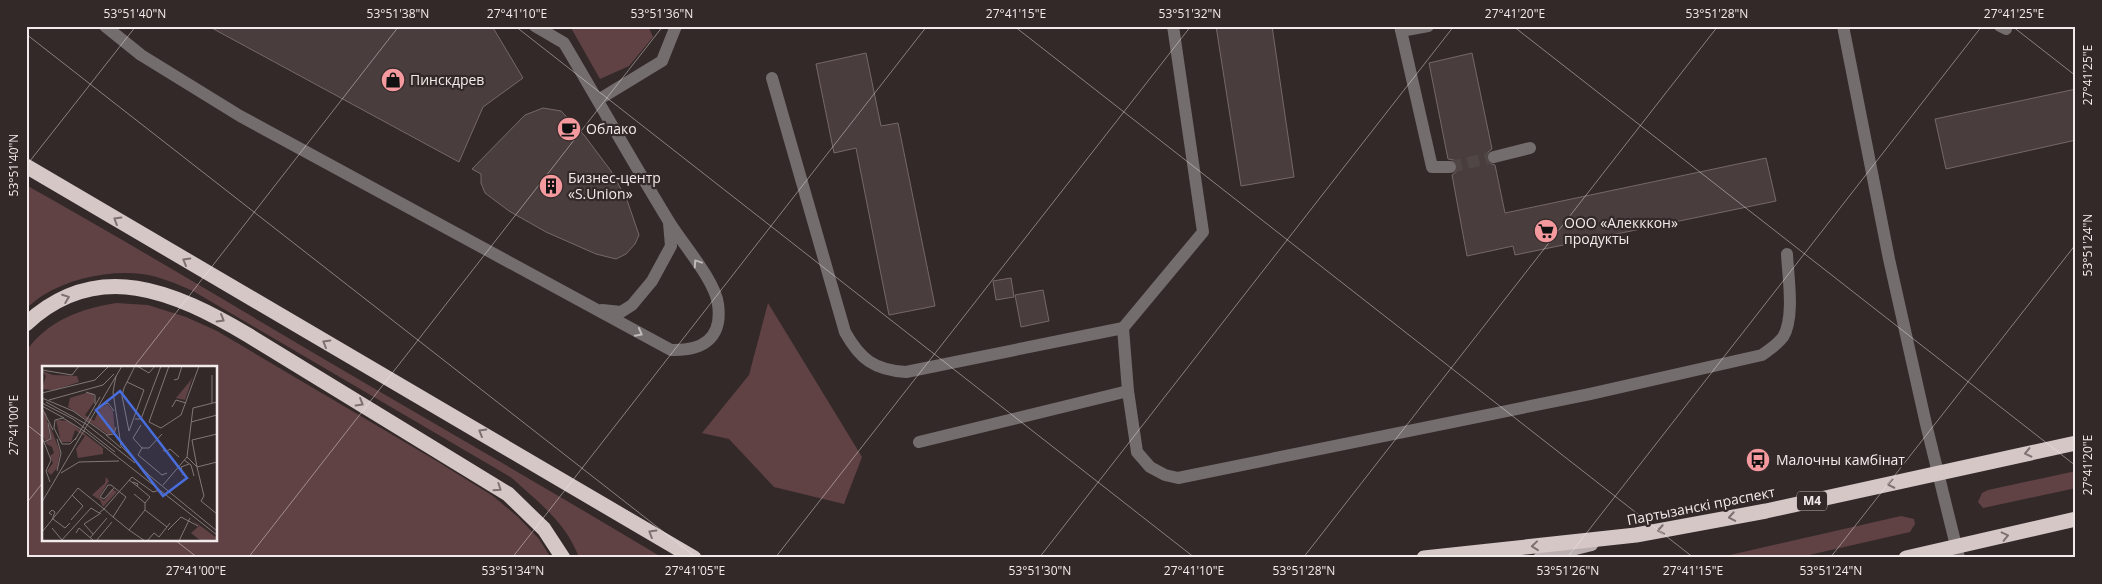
<svg xmlns="http://www.w3.org/2000/svg" width="2102" height="584" viewBox="0 0 2102 584" font-family="'Open Sans',sans-serif">
<style>
.green{fill:#604244;fill-rule:evenodd}
.building{fill:#493d3e;stroke:#766868}
.lines{fill:none;stroke-linecap:round;stroke-linejoin:round}
.minor-tunnel{stroke:#514646;stroke-width:12;stroke-dasharray:12 6;stroke-linecap:butt}
.minor{stroke:#736d6d;stroke-width:12}
.major{stroke:#baaeae;stroke-width:12}
.highway{stroke:#d6c7c7;stroke-width:15}
.oneway{stroke:#7d7070}
.oneway2{stroke:#c0b9b9}
.ticks{fill:none;stroke:#f3ebeb;stroke-width:1;stroke-opacity:0.45}
.labels{text-anchor:middle;stroke-width:4.5;stroke-linejoin:round;paint-order:stroke}
.shield{fill:#342929;stroke:#bab1b1;stroke-width:1}
.shield-label{font-size:12px;font-weight:bold;fill:#f3ebeb}
.poi-label{font-size:14px;fill:#f3ebeb;stroke:#342929;text-anchor:start}
.street-label{font-size:14px;fill:#f3ebeb;stroke:#342929}
.inset-road{fill:none;stroke:#807777;stroke-width:1}
.view{fill:#486ddc;fill-opacity:0.15;stroke:#486ddc;stroke-width:2.5}
.inset-edge{fill:none;stroke:#f3ebeb;stroke-width:2.5}
.neatline{fill:none;stroke:#f3ebeb;stroke-width:2}
.ticks-label{font-size:12px;text-anchor:middle;fill:#f3ebeb}
</style>
<rect width="100%" height="100%" fill="#342929"/>
<path class="green" d="M570 26H648L653 37 629 66 600 79Z
M26 185C146 252 263 324 382 393 476 448 570 502 663 558H579C567 523 538 502 512 478L193 291C177 284 159 276 142 274 110 270 72 278 45 294 38 298 32 304 26 308Z
M116 303 148 305 186 317 217 331 435 460 493 496 518 517 539 539 551 558H29L26 550V351C49 320 80 309 116 303ZM44 368H216V540H44Z
M768 303 862 457 844 504 774 487 729 439 702 433 749 375Z
M2076 471V488L1983 508 1978 502 1982 493 1988 490Z
M1901 516 1914 519 1915 524 1910 532 1796 558H1717Z"/>
<path class="building" d="M208 26H492L523 78 483 107 459 162Z
M1216 26H1272L1294 177 1241 186Z
M866 53 881 126 898 123 935 306 889 315 856 148 834 153 816 64Z
M1472 53 1492 149 1488 152 1486 158 1489 163 1495 165 1505 213 1766 158 1776 201 1515 255 1513 246 1467 256 1452 175 1457 171 1458 167 1454 160 1448 159 1429 63Z
M2076 89V140L1946 169 1935 119Z
M543 108 561 111 584 135 611 171 627 200 639 235 635 244 626 254 616 259 596 254 546 232 509 211 485 193 481 183V174L472 169 525 115Z
M1011 278 1014 297 996 300 993 281Z
M1043 290 1049 321 1021 327 1015 295Z"/>
<g class="lines">
<path class="minor-tunnel" d="M1450 167 1494 157"/>
<path class="minor" d="M105 26 141 55 240 116 671 350C702 351 723 339 718 304 715 280 681 242 668 220 632 161 599 102 564 43L535 26
M1400 26 1432 167H1450
M1843 26 1889 259 1926 424 1959 558
M2000 26 2006 29
M1401 31 1428 26
M772 78 845 332C860 359 874 370 906 372L1123 328 1203 232 1173 26
M598 100 662 61 676 26
M1494 157 1530 148
M602 310 621 312 632 305 652 281 671 246 669 223
M1123 328 1128 391 1137 452 1150 467 1165 475 1178 478 1590 394 1762 355C1770 349 1777 345 1783 337 1795 318 1788 276 1787 254
M919 442 1128 391"/>
<path class="major" d="M1539 558 1592 545"/>
<path class="highway" d="M26 166 694 558
M26 324C98 257 175 292 248 335L508 494 544 529 563 558
M1424 558 1636 535 1766 511 2076 443
M1906 558 2076 519"/>
</g>
<defs><path id="oneway-chevron" d="M-2-3.5L2.5 0L-2 3.5" fill="none" stroke-width="1.6" stroke-linecap="round" stroke-linejoin="round" transform="scale(1.25)"/></defs>
<g class="oneway">
<use href="#oneway-chevron" transform="translate(117 220) rotate(-149)"/>
<use href="#oneway-chevron" transform="translate(186 261) rotate(-150)"/>
<use href="#oneway-chevron" transform="translate(66 298) rotate(-21)"/>
<use href="#oneway-chevron" transform="translate(221 319) rotate(30)"/>
<use href="#oneway-chevron" transform="translate(326 343) rotate(-150)"/>
<use href="#oneway-chevron" transform="translate(360 403) rotate(31)"/>
<use href="#oneway-chevron" transform="translate(482 432) rotate(-150)"/>
<use href="#oneway-chevron" transform="translate(2028 453) rotate(167)"/>
<use href="#oneway-chevron" transform="translate(1891 484) rotate(168)"/>
<use href="#oneway-chevron" transform="translate(498 488) rotate(34)"/>
<use href="#oneway-chevron" transform="translate(1732 517) rotate(170)"/>
<use href="#oneway-chevron" transform="translate(1661 530) rotate(170)"/>
<use href="#oneway-chevron" transform="translate(652 533) rotate(-149)"/>
<use href="#oneway-chevron" transform="translate(2005 536) rotate(-13)"/>
<use href="#oneway-chevron" transform="translate(1535 546) rotate(174)"/>
</g>
<g class="oneway2">
<use href="#oneway-chevron" transform="translate(697 263) rotate(-124)"/>
<use href="#oneway-chevron" transform="translate(639 333) rotate(28)"/>
</g>
<path class="ticks" d="M515 26 1195 558M1014 26 1694 558M1513 26 2076 466M2012 26 2076 76M26 34 697 558M26 166 136 26M133 368 399 26M26 424 44 438M26 504 44 481M175 540 198 558M248 558 663 26M512 558 927 26M775 558 1191 26M1039 558 1454 26M1303 558 1718 26M1567 558 1982 26M1830 558 2076 244"/>
<defs>
<g id="shop-disc" transform="scale(1.25)"><circle r="9.5" fill="#f49a9f" stroke="#342929"/><path d="M-5-2.5h2.3a2.7 3.5 0 0 1 5.4 0H5L5.5 6h-11ZM-1.5-2.5h3a1.5 2.3 0 0 0-3 0Z" fill="#111"/></g>
<g id="cafe-disc" transform="scale(1.25)"><circle r="9.5" fill="#f49a9f" stroke="#342929"/><path d="M-5.5-4.5H6V0H3Q3 3.5 0 3.5H-2.5Q-5.5 3.5-5.5 0ZM3-3.2v2h1.7v-2ZM-6 4.5H4V6H-6Z" fill="#111"/></g>
<g id="building-disc" transform="scale(1.25)"><circle r="9.5" fill="#f49a9f" stroke="#342929"/><path d="M-4-6H4V6H1V3H-1V6H-4ZM-2.5-4.3h1.7v1.8h-1.7ZM.8-4.3h1.7v1.8H.8ZM-2.5-1h1.7V.8h-1.7ZM.8-1h1.7V.8H.8Z" fill="#111"/></g>
<g id="supermarket-disc" transform="scale(1.25)"><circle r="9.5" fill="#f49a9f" stroke="#342929"/><path d="M-6-5.5h2.5l.6 2H6L4.5 2H-2.5L-4.4-4H-6ZM-1.5 3.2a1.3 1.3 0 1 0 .1 0ZM3 3.2a1.3 1.3 0 1 0 .1 0Z" fill="#111"/></g>
<g id="bus-disc" transform="scale(1.25)"><circle r="9.5" fill="#f49a9f" stroke="#342929"/><path d="M-5-6H5V4H4V6H2V4H-2V6H-4V4H-5ZM-3.5-4V0h7V-4ZM-3.5 1.2v1.5H-2V1.2ZM2 1.2v1.5H3.5V1.2Z" fill="#111"/></g>
</defs>
<g fill-rule="evenodd">
<use href="#shop-disc" x="393" y="80"/>
<use href="#cafe-disc" x="569" y="129"/>
<use href="#building-disc" x="551" y="186"/>
<use href="#supermarket-disc" x="1546" y="231"/>
<use href="#bus-disc" x="1758" y="460"/>
</g>
<g class="labels">
<rect class="shield" x="1797" y="491.5" width="30" height="19" rx="4"/>
<g class="shield-label">
<text x="1812" y="505">М4</text>
</g>
<g class="poi-label">
<text x="410" y="85">Пинскдрев</text>
<text x="586" y="134">Облако</text>
<text x="568" y="183">Бизнес-центр<tspan x="568" dy="16">«S.Union»</tspan></text>
<text x="1564" y="228">ООО «Алекккон»<tspan x="1564" dy="16">продукты</tspan></text>
<text x="1776" y="465">Малочны камбінат</text>
</g>
<g class="street-label">
<text transform="translate(1701 506) rotate(-11)" y="5">Партызанскі праспект</text>
</g>
</g>
<g transform="translate(42 366)">
<rect width="175" height="175" fill="#342929"/>
<path d="M0 5 11 9 35 10 37 16 12 24 0 23 4 10ZM151 10 143 34 134 32 149 14ZM44 27H51L53 35 43 49 52 55 58 42 65 38 71 45 73 66 67 69 26 41 28 32ZM0 45 4 47 8 73 5 76 0 70ZM14 54 26 55 61 82V88L36 92 34 83 43 70 33 64 29 76H19ZM7 57 18 86 15 102 9 109 5 105 11 97 8 90 12 87 10 81 3 77 9 74ZM64 111 67 115 57 131 62 135 70 123 75 126 61 141 58 134 50 129 63 117ZM149 153 175 172V175H159L149 167 157 160Z" fill="#604244"/>
<path class="inset-road" d="M95 0 107 7 113 0M127 0 107 56 119 62 139 49 157 0M0 4 30 9 37 0M170 9V37M74 10 71 26 79 80 108 110 175 165M132 14 136 13 140 0M85 16 102 24 87 65 80 30 82 22 93 0M44 26 53 29V38M0 27 53 14 67 0M0 32 31 45 65 69 72 68 74 61M7 34 61 19 72 8M4 36 44 58 93 97M0 37 31 53 73 86M0 40 22 52M58 40 66 37 72 45M130 41 134 34 144 37M0 42 11 64M93 53H99L119 0M149 56 175 49M99 59 91 72 100 82H107L120 68M64 69 79 82M0 71 9 94 4 105 8 116M35 71 28 78H20L12 62 13 54 21 52 45 67 175 169M15 73 19 87 15 105M33 74 58 31M150 74 155 101 175 96M150 74 175 68M2 76 9 73 6 57M100 82 96 89 120 109 125 107M121 84 124 86 128 83 137 91M145 91 155 101 162 130 159 135 175 148M142 94 149 99 152 110M19 107 37 96 77 95M141 109 139 101 147 98M87 114 95 120 96 118 91 116M121 119 145 91 151 42 175 36M72 122 62 133 58 131 66 119H69L84 131 71 151 87 164 103 144V137M92 128 103 137 108 131 95 120M0 136 80 0M103 144 125 161M11 153 23 162 28 157M10 154 13 146 10 144 7 147 10 149M29 154 41 140 30 129M10 162 20 174M87 164 103 175M126 164 139 151 156 160M0 166 36 122 62 143 90 111 111 126 118 124M34 167 37 162 52 175M51 168 42 158 59 147M48 172 65 152M19 175 49 142 57 147 62 143 71 151M54 175 70 156M105 175 112 167 117 171 128 157M137 175 148 152"/>
<path class="view" d="M78 25 145 112 121 130 54 44Z"/>
<rect width="175" height="175" class="inset-edge"/>
</g>
<rect width="2102" height="584" fill="none" stroke="#342929" stroke-width="55"/>
<rect x="28" y="28" width="2046" height="528" class="neatline"/>
<g class="ticks-label">
<text x="135" y="18">53°51'40"N</text>
<text x="398" y="18">53°51'38"N</text>
<text x="517" y="18">27°41'10"E</text>
<text x="662" y="18">53°51'36"N</text>
<text x="1016" y="18">27°41'15"E</text>
<text x="1190" y="18">53°51'32"N</text>
<text x="1515" y="18">27°41'20"E</text>
<text x="1717" y="18">53°51'28"N</text>
<text x="2014" y="18">27°41'25"E</text>
<text transform="translate(2088 75) rotate(-90)" y="4">27°41'25"E</text>
<text transform="translate(14 165) rotate(-90)" y="4">53°51'40"N</text>
<text transform="translate(2088 245) rotate(-90)" y="4">53°51'24"N</text>
<text transform="translate(14 425) rotate(-90)" y="4">27°41'00"E</text>
<text transform="translate(2088 465) rotate(-90)" y="4">27°41'20"E</text>
<text x="196" y="575">27°41'00"E</text>
<text x="513" y="575">53°51'34"N</text>
<text x="695" y="575">27°41'05"E</text>
<text x="1040" y="575">53°51'30"N</text>
<text x="1194" y="575">27°41'10"E</text>
<text x="1304" y="575">53°51'28"N</text>
<text x="1568" y="575">53°51'26"N</text>
<text x="1693" y="575">27°41'15"E</text>
<text x="1831" y="575">53°51'24"N</text>
</g>
</svg>
